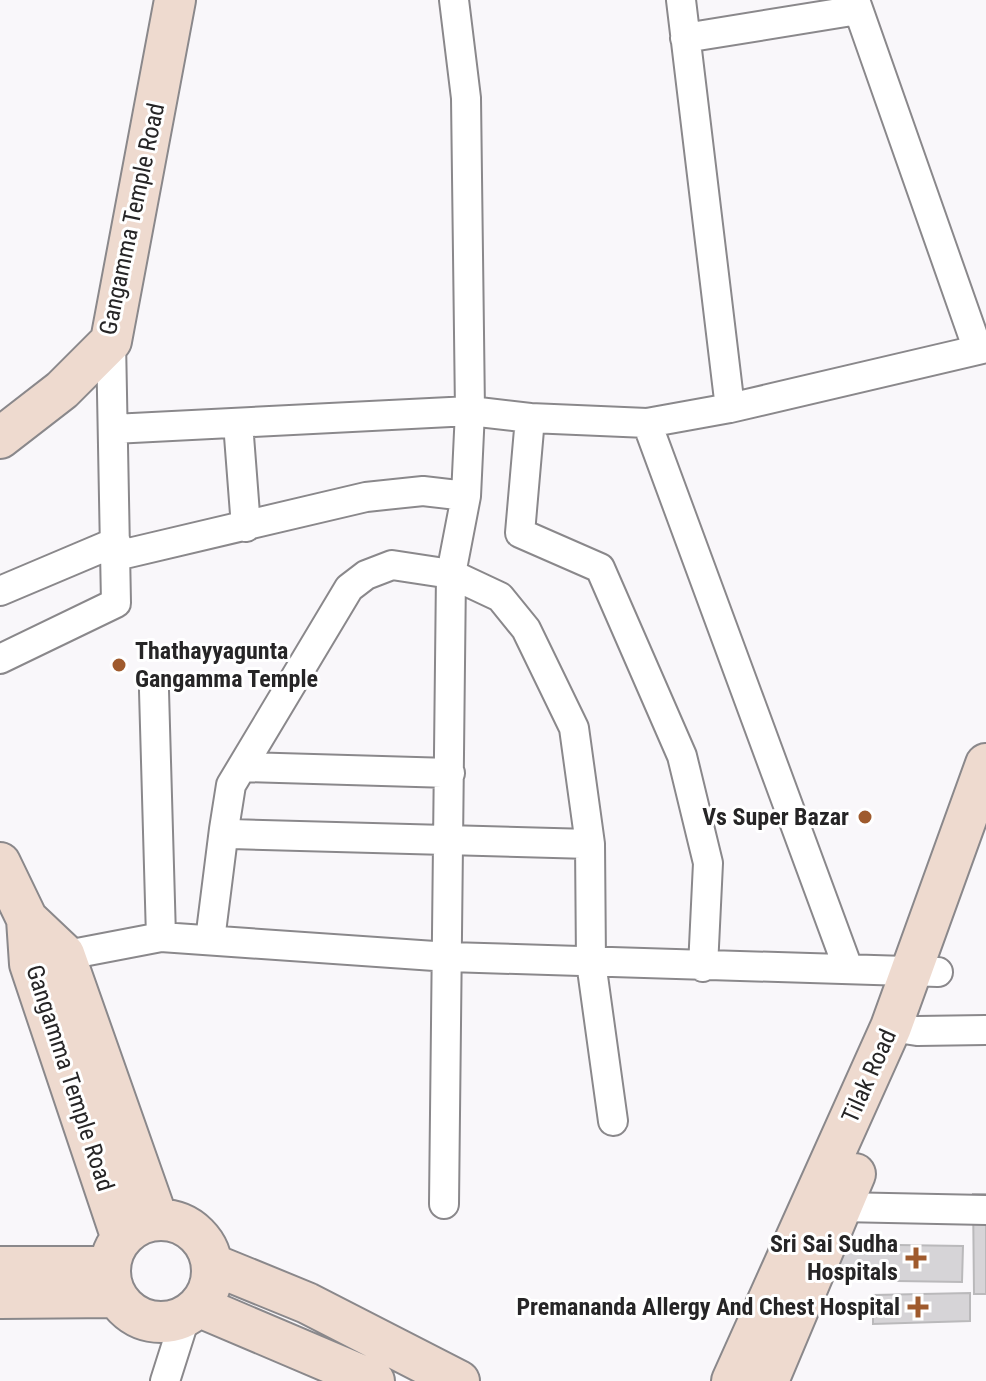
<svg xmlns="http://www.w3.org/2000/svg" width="986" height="1381" viewBox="0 0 986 1381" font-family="'Roboto Condensed',sans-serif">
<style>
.building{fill:#d6d4d7;stroke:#bab9bb;stroke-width:2}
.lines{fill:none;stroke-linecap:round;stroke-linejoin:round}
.street-casing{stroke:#8a888b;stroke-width:32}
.secondary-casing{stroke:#8a888b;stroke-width:44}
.street{stroke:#fff;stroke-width:28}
.secondary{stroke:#eedacf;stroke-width:40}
.poi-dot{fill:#9f5a2d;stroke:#fff;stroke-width:3}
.labels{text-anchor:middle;stroke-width:6;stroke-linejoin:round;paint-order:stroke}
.street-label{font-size:24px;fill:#262526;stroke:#fff}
.poi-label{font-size:24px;font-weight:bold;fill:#262526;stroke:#fff;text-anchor:end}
</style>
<rect width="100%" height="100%" fill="#f9f7fa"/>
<path class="building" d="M973 1194H986V1294H974Z
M833 1244 963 1246 962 1282 832 1280Z
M970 1293V1321L873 1324V1295Z"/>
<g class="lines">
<g class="street-casing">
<path id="street" d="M681 0 730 408 986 348
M855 0 978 350
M685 38 858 10
M238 423 246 527
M647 423 848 968
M113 429 470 411 530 418
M116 556 366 497 423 491 466 496
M0 591 116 542
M0 659 116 603 111 341
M154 691 161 937
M242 767 450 773
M590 844 231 834 224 829 231 785 349 588 366 575 392 565 451 574 500 597 526 629 574 728 590 844 591 962 613 1121
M210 940 224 829
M46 959 161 937 449 957 938 972
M703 967 708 863 682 756 600 568 520 533 530 418 647 423 730 408
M891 1027 917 1031 986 1030
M444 1204 451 574 466 496 470 411 466 98 454 0
M840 1207 986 1210
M165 1381 185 1318"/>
</g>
<g class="secondary-casing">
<path id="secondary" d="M0 438 62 390 111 341 175 0
M0 863 27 919 64 954 157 1218
M27 919 30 964 121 1236
M110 1271a51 51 0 1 1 102 0a51 51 0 1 1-102 0Z
M214 1265 307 1303 459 1381
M0 1267H109
M0 1298 116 1297
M200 1307 374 1381
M732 1381 891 1027 986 764
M768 1381 855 1174"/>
</g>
<use href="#street" class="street"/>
<use href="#secondary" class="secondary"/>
</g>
<g class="poi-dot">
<circle cx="119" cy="665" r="8"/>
<circle cx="865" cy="817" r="8"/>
<path d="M912 1246h8v8h8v8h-8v8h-8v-8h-8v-8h8z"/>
<path d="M914 1295h8v8h8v8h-8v8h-8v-8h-8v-8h8z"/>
</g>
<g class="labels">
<g class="street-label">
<text transform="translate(132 219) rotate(-78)" y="8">Gangamma Temple Road</text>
<text transform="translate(869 1076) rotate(-66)" y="8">Tilak Road</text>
<text transform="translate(70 1078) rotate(72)" y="8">Gangamma Temple Road</text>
</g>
<g class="poi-label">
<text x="135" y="659" text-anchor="start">Thathayyagunta<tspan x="135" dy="28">Gangamma Temple</tspan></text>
<text x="849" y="825">Vs Super Bazar</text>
<text x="898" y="1252">Sri Sai Sudha<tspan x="898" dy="28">Hospitals</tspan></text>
<text x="900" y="1315">Premananda Allergy And Chest Hospital</text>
</g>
</g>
</svg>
